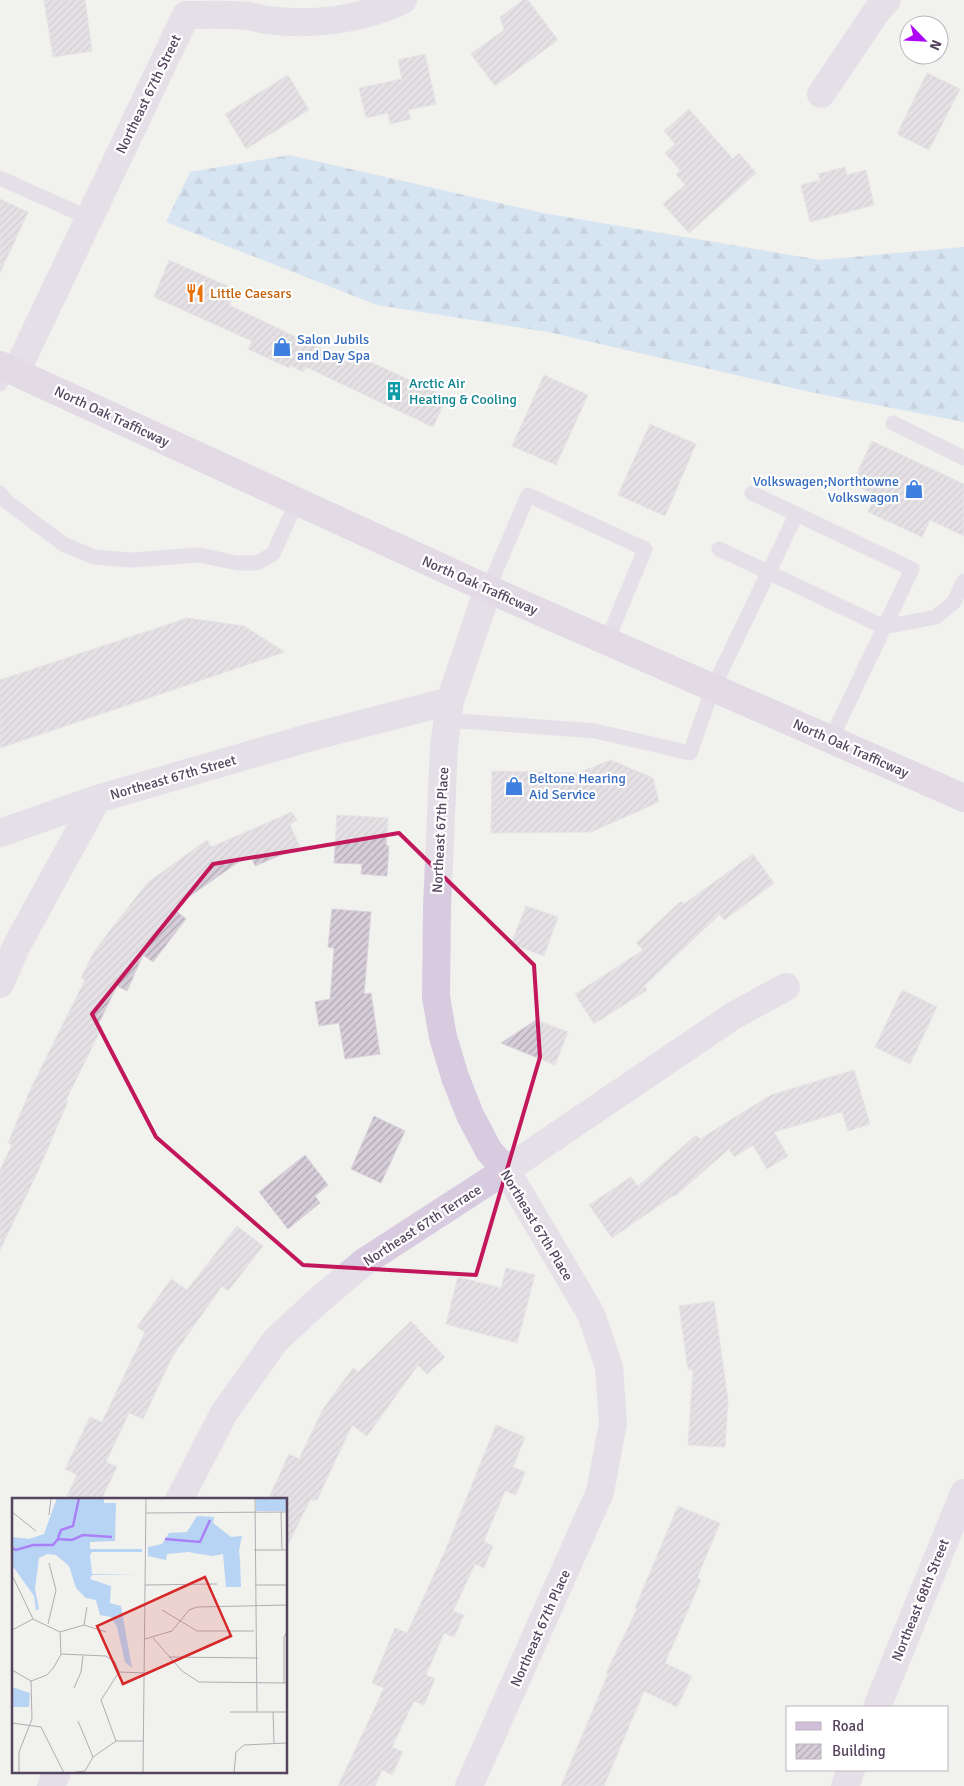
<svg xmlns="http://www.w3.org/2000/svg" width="964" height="1786" viewBox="0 0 964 1786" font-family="Signika,sans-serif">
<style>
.forest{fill:url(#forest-firs)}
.building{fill:url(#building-hatch);stroke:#dad2db}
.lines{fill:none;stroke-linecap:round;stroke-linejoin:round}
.lane{stroke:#d8cbe0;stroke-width:15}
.street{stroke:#d8cbe0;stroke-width:28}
.secondary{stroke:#d1bfda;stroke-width:28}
.marked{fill:none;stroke:#c2185b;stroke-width:4;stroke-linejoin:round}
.labels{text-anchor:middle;stroke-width:4.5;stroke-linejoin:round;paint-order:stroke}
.street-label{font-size:14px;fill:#54445e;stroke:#fff}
.food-label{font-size:14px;fill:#c56008;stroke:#fff;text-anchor:start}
.shop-label{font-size:14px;fill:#366cbe;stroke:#fff;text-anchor:start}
.culture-label{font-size:14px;fill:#0d838f;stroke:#fff;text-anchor:start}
.inset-river{fill:none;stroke:#aa80f6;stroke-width:2.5}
.inset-road{fill:none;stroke:#b2acb4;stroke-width:1}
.view{fill:#d62828;fill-opacity:0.15;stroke:#d62828;stroke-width:2.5}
.inset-edge{fill:none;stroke:#54445e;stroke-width:2.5}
</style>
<defs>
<pattern id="forest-firs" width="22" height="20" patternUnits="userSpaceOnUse" patternTransform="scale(1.25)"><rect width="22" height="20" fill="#b8d4f4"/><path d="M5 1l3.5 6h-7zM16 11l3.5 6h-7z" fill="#98aec9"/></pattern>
<pattern id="building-hatch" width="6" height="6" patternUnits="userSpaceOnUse" patternTransform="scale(1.25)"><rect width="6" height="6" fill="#d5cdd7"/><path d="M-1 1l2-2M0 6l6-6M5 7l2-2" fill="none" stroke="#afa8b2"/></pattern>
</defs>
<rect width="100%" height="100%" fill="#f1f1ee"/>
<path class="forest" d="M289 155 543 213 820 260 964 247V422L810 392 548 332 377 305 166 222 190 172Z"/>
<path class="building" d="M44 0H85L92 51 53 57Z
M523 0H528L558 40 495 86 471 54 504 30 500 17Z
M425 54 436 104 408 110 411 119 390 124 388 113 366 118 359 88 402 79 398 60Z
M927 73 960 89 929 150 897 134Z
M288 75 309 110 246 149 225 114Z
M689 109 733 159 739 153 756 173 689 233 663 204 685 185 676 174 680 170 665 153 675 144 664 131Z
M845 167 847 175 866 170 874 205 810 222 801 185 820 180 818 174Z
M0 199 28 212 0 273Z
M169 260 236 290 229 305 351 363 355 355 447 397 433 427 306 367 303 372 291 366 289 368 248 349 252 341 154 297Z
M544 375 588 395 556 465 512 446Z
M650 424 696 444 665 516 618 495Z
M872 441 964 484V536L930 520 922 537 868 512 876 495 852 484Z
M187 618 244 626 285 652 0 748V680Z
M611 760 653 778 659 802 591 832 491 833 492 771 578 773Z
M292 812 297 820 290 825 300 847 255 866 250 854 173 908 186 919 153 962 143 955 127 991 117 986 98 1025 102 1027 66 1100 68 1101 39 1169 0 1250V1170L12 1145 8 1143 32 1086 85 980 81 978 95 950 147 883 207 840 211 847Z
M337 815 388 818 386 845 389 846 387 876 361 874 362 864 334 863Z
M753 854 774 883 724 920 720 914 644 986 647 990 594 1024 575 994 643 950 636 943 681 901 684 904Z
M526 906 558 917 544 956 511 944Z
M332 909 371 912 364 994 371 993 380 1054 345 1059 339 1023 319 1026 315 1002 330 999 334 948 328 947Z
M902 990 937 1007 910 1064 875 1047Z
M536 1020 568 1032 555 1065 501 1043Z
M854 1070 870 1124 848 1131 842 1112 774 1132 788 1156 767 1169 753 1145 734 1157 729 1149 675 1196 674 1195 612 1238 589 1205 631 1177 638 1186 696 1135 700 1139 771 1095Z
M374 1116 405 1131 381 1183 351 1169Z
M305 1155 328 1185 315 1196 320 1203 288 1229 259 1192Z
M237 1226 263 1246 228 1291 222 1286 172 1357 143 1419 129 1413 106 1462 117 1467 101 1500H65L77 1475 65 1469 90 1417 102 1422 145 1332 137 1327 171 1279 187 1290Z
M506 1268 535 1275 517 1343 446 1324 458 1277 501 1288Z
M714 1301 728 1400 725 1447 688 1445 693 1370H688L679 1306Z
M411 1321 445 1357 427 1374 418 1365 367 1436 352 1425 317 1500H310L286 1549V1500H268L289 1454 299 1459 323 1409 353 1368 358 1372Z
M496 1425 525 1437 513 1467 525 1472 516 1495 505 1491 484 1541 493 1546 484 1568 475 1564 453 1611 464 1615 454 1637 444 1633 426 1675 435 1679 424 1705 414 1701 392 1747 403 1752 392 1775 382 1770 375 1786H338L384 1688 372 1683 395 1628 407 1633 445 1551Z
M678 1506 720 1523 697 1578 701 1580 665 1663 692 1676 677 1707 644 1691 604 1786H561L608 1674 606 1673 637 1609 635 1608Z"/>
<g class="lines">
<path class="lane" d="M0 178 89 218
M0 384 7 368
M893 423 964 458
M0 493 7 502 63 544 94 557 131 560 199 555 237 563H257L273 554 297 501
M752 493 912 569 831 739
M719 549 884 627 936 617 954 602 964 581
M488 589 528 495 645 549 607 641
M447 720 595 731 690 753 713 688 796 515"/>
<path class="street" d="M186 15C206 15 228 14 248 16 254 17 261 19 267 20 312 26 362 20 403 0
M821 94 877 11 887 0
M16 372 186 15
M0 833 97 799 315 736 450 701
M0 984 17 945 97 799
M179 1500 224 1413 275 1341 318 1301 364 1262 506 1170 733 1016 786 987
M877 1707 964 1493
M51 1786 57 1772
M469 1786 600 1492 613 1423 609 1367 591 1314 506 1170 489 1151 470 1115 455 1077 443 1037 436 997 437 907 444 746 450 701 488 589
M845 1786 851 1770"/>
<path class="secondary" d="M0 365 488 589 964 798"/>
</g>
<path d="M0 0H964V1786H0ZM399 833 534 965 540 1057 476 1275 303 1265 156 1137 92 1014 213 864Z" fill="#f1f1ee" fill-opacity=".55" fill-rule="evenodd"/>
<path class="marked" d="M399 833 534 965 540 1057 476 1275 303 1265 156 1137 92 1014 213 864Z"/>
<defs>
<g id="restaurant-bare" transform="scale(1.5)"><path d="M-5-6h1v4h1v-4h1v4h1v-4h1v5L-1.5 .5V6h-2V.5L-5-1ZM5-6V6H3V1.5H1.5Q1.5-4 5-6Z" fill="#e8710a" stroke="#fff" stroke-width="2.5" paint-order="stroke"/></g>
<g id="shop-bare" transform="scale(1.5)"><path d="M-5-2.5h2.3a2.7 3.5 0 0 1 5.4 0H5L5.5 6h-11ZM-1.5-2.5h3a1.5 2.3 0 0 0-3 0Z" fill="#3f7fe0" stroke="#fff" stroke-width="2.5" paint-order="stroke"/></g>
<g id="building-bare" transform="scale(1.5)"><path d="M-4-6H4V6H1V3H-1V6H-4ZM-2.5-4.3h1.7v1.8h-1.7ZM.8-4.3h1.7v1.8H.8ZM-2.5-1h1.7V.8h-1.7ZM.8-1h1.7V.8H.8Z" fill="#0f9aa8" stroke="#fff" stroke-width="2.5" paint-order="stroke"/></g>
</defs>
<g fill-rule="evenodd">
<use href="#restaurant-bare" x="195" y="293"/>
<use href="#shop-bare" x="282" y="347"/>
<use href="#building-bare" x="394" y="391"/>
<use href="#shop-bare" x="914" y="489"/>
<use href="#shop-bare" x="514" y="786"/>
</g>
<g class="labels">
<g class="street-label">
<text transform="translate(148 94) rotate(-64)" y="5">Northeast 67th Street</text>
<text transform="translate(112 416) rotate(25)" y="5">North Oak Trafficway</text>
<text transform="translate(480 585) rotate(24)" y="5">North Oak Trafficway</text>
<text transform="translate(851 748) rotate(24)" y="5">North Oak Trafficway</text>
<text transform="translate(173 777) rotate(-16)" y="5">Northeast 67th Street</text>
<text transform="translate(440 830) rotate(-87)" y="5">Northeast 67th Place</text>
<text transform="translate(422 1225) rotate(-33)" y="5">Northeast 67th Terrace</text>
<text transform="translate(537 1225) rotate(59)" y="5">Northeast 67th Place</text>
<text transform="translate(920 1600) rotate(-68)" y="5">Northeast 68th Street</text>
<text transform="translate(540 1628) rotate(-66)" y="5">Northeast 67th Place</text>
</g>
<g class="food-label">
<text x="210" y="298">Little Caesars</text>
</g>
<g class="shop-label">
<text x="297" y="344">Salon Jubils<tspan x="297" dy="16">and Day Spa</tspan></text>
<text x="899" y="486" text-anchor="end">Volkswagen;Northtowne<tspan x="899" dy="16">Volkswagon</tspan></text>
<text x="529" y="783">Beltone Hearing<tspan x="529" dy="16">Aid Service</tspan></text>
</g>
<g class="culture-label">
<text x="409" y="388">Arctic Air<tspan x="409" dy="16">Heating &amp; Cooling</tspan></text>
</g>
</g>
<g transform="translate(12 1498)">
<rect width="275" height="275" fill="#f1f1ee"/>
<path d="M244 0H275V13H244ZM230 38 227 52 228 62 219 39ZM0 189 18 195 17 209H0Z" fill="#b8d4f4"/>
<path d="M45 0H92V5H104L103 43 78 44V51H130V54H80L78 57 80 76H125L80 77 78 81 99 88 98 105 109 108 120 170 113 164 105 129 99 119 88 117 84 102 74 100 64 90 57 68 44 57 35 56 27 60 23 91 27 111 24 112 22 98 0 67V39L17 41 32 36ZM185 18 202 19 201 25 219 39 228 62 229 89H214L211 56 200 58 176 54 155 56 154 62 136 58V49L150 46 157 35 175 34Z" fill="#b8d4f4"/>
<path class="inset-river" d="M46 40 49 32 61 28 67 0M153 41 188 44 198 22M0 50 4 52 21 47H41L46 41 60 42 71 37 100 39"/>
<path class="inset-road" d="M243 0 245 214M0 14 24 33M269 14 270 52M134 15 275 14M37 17 39 0M242 52H275M0 77 21 121M133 87 205 86M243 87H275M150 112 185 133H242M21 121 48 134 72 127 94 134M36 126 44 92 37 65M72 127 75 109M0 132 21 121M141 140 170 173 187 184 275 185M133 141 160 133 177 112 185 109 275 107M49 156 94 158 103 164 107 174M157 159 246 160M0 172 19 183M107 174 133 175M19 183 35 177 42 169 49 156 48 134M272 185V139L275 134M62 190 69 174 71 158M218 214H275M261 214 262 245M66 223 81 259M0 225 29 229 52 275M104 243 89 202 107 174M7 275V254L20 221 19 183M57 275 73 273 81 259 104 243H132M131 275 134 0M222 275 224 254 232 247 275 245"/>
<path class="view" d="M193 79 219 138 111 186 85 128Z"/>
<rect width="275" height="275" class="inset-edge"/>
</g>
<rect x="786" y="1706" width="162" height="65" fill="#ffffff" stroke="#bbb4bf"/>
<rect x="796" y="1722" width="25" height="8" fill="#d1bfda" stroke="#bbb4bf"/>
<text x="832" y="1731" font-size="15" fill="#54445e">Road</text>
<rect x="796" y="1744" width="25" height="15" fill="url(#building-hatch)" stroke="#bbb4bf"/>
<text x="832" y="1756" font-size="15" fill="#54445e">Building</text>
<g transform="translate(924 40) rotate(114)"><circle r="24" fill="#ffffff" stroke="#bbb4bf"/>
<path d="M0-4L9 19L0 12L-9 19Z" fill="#af05f5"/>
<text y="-8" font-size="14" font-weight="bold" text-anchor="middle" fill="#54445e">N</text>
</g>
</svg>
